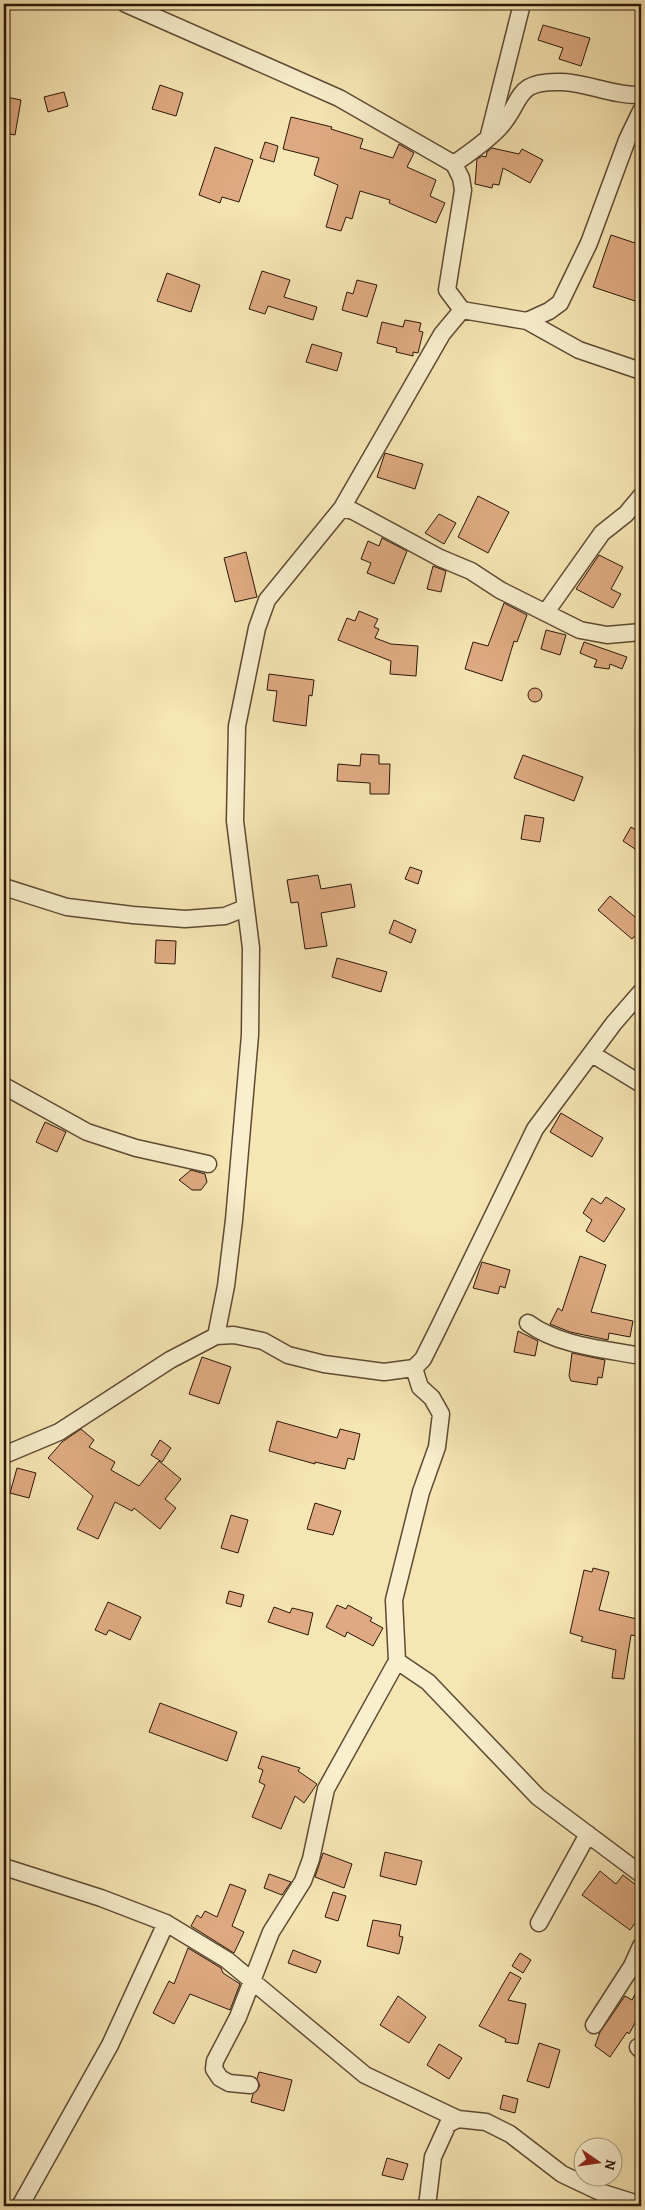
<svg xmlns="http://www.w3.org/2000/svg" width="645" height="2210" viewBox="0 0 645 2210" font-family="Alegreya,serif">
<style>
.building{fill:#dfaa81;stroke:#2a160a}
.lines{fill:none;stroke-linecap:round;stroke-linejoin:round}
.street-casing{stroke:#5d4a34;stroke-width:19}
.street{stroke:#f9efce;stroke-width:16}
</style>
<rect width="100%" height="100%" fill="#f6e6b3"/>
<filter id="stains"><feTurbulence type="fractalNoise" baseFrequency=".004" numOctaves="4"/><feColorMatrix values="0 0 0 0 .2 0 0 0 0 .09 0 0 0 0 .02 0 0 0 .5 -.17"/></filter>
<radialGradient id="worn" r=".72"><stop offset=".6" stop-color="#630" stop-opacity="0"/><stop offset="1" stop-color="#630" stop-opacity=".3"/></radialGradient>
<path class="building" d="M543 25 590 38 581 66 559 59 563 48 538 40Z
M160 85 183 93 176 116 152 109Z
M64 92 68 106 48 112 44 97Z
M6 97 21 100 15 135 4 133Z
M291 117 332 127 331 129 363 139 360 148 393 158 399 144 414 153 407 167 436 180 430 196 445 203 436 223 389 203 390 200 360 191 352 219 346 217 341 231 326 227 338 185 314 175 319 158 283 149Z
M265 142 278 146 274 162 260 158Z
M215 147 253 160 239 202 222 197 220 203 199 195Z
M492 148 519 154 522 149 543 160 530 183 503 168 499 185 493 184 492 188 475 184 477 159 482 156 486 157 487 152Z
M611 235 641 245V303L593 287Z
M262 271 290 280 284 297 317 307 313 320 268 306 265 314 249 309Z
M167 273 200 285 191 312 157 301Z
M357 280 377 285 367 317 342 310 347 292 353 294Z
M405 320 421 323 419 331 423 332 418 353 413 352V356L396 352 397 348 377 343 382 322 403 327Z
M312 344 342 353 337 371 306 362Z
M385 453 423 464 415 489 377 477Z
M478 496 509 512 488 553 458 537Z
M439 514 456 523 444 544 425 533Z
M382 538 407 551 394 584 367 573 371 563 361 559 368 541 379 546Z
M246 552 257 597 235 602 224 558Z
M599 555 623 567 611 589 621 594 613 608 576 589Z
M433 566 446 571 441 592 427 589Z
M504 603 527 615 517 642 514 641 502 681 465 669 473 642 488 646Z
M359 611 378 619 374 627 379 629 375 638 391 644 418 646 416 676 390 674 391 661 338 640 347 618 355 621Z
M546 630 566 635 560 655 541 649Z
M584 642 627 657 622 669 610 664 609 669 594 667 597 660 580 653Z
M269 674 314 680 312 696 309 695 306 726 273 721 277 691 267 690Z
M528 695a7 7 0 1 1 14 0a7 7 0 1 1-14 0Z
M361 754 379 755V764H390L389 794H370V783L337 781 338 764 360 766Z
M523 755 583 777 574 801 514 778Z
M525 815 544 818 540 842 521 839Z
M631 827 641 833V853L623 841Z
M410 867 422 871 418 884 405 879Z
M318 875 321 889 351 884 355 907 321 913 327 946 305 949 298 902 291 903 287 880Z
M610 896 641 922V929L632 939 598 910Z
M394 920 416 930 411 943 389 933Z
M156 940 176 941 175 964 155 963Z
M337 958 387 972 381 992 332 977Z
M561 1113 603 1138 592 1157 550 1132Z
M45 1122 66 1132 57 1152 36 1142Z
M191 1170 205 1174 207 1182 201 1190H192L179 1180Z
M606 1197 625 1209 604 1242 586 1231 592 1220 583 1213 592 1198 601 1204Z
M580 1256 606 1265 591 1312 633 1321 630 1337 609 1333 608 1340 570 1332 550 1324 558 1308 562 1311Z
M482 1262 510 1270 505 1288 500 1286 498 1294 473 1288Z
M518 1331 538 1341 535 1356 514 1352Z
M572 1353 605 1360 602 1378 598 1377 597 1385 571 1381 569 1376Z
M202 1357 231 1367 219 1404 189 1394Z
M277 1421 337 1438 340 1429 360 1434 354 1460 348 1458 345 1469 315 1462V1464L269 1451Z
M81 1429 94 1440 89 1447 115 1462 111 1470 139 1486 159 1461 181 1479 165 1499 176 1508 160 1529 134 1508 132 1511 115 1502 98 1539 77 1529 93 1496 48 1458 62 1442Z
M160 1440 171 1448 162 1462 151 1455Z
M17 1468 36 1473 29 1498 10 1493Z
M315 1503 341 1511 333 1535 307 1529Z
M231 1515 248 1520 238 1553 221 1548Z
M593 1568 609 1572 599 1610 641 1620V1637L631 1635 624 1679 612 1678 616 1650 581 1641 583 1637 570 1633 584 1570 592 1572Z
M229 1591 244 1595 241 1607 226 1603Z
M108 1602 141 1617 130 1640 109 1630 106 1635 95 1630Z
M337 1605 346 1609 348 1605 372 1618 370 1621 383 1628 373 1646 347 1632 345 1637 326 1627Z
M274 1607 290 1613 292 1608 313 1613 308 1635 268 1622Z
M160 1703 237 1732 227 1761 149 1732Z
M262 1756 300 1768 298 1771 317 1784 304 1803 295 1796 281 1829 252 1817 265 1785 259 1782 263 1770 258 1768Z
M385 1852 422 1861 416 1885 380 1876Z
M323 1853 352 1864 344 1888 315 1877Z
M600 1871 616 1884 623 1875 641 1889V1915L630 1930 582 1895Z
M269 1874 291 1882 282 1895 264 1888Z
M230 1884 246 1890 232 1926 244 1932 234 1953 191 1926 197 1915 201 1918 205 1911 217 1917Z
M333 1892 346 1896 338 1921 325 1917Z
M373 1920 401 1925 399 1936 403 1937 399 1954 367 1946Z
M188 1948 221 1968 223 1973 240 1984 230 2010 190 1994 174 2024 153 2013 169 1981 174 1984Z
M293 1950 321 1961 316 1973 288 1963Z
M520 1953 531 1960 523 1973 512 1966Z
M510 1972 521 1978 508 2000 526 2004 518 2044 505 2042 506 2039 479 2026Z
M641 1983V2012L629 2034 627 2032 610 2057 595 2046 600 2032 625 1996 632 2000Z
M398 1996 426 2017 409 2043 380 2025Z
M539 2043 560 2050 549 2088 527 2081Z
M439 2044 462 2058 449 2079 427 2065Z
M259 2072 292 2080 284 2111 251 2102 253 2094 260 2086 257 2079Z
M503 2095 518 2099 515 2113 500 2109Z
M387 2158 408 2164 403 2180 382 2175Z"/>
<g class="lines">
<g class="street-casing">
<path id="street" d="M126 4 339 98 454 164 461 178 463 190 447 290 462 310
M489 135 522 4
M454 164C469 153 486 142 499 128 524 102 512 80 562 82 589 83 613 96 641 95
M527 321 579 350 641 371
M342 508 353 511 440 558 471 571 500 590 580 630 607 635 641 632
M546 612 602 533 626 514 641 496
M4 887 67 907 133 915 185 919 225 916 245 908
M592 1054 641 1084
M4 1086 87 1132 136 1148 208 1164
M528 1323C559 1346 604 1349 641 1356
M216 1336 226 1286 234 1220 250 1035 251 948 235 821 237 726 257 628 267 600 342 508 442 334 462 310 527 321 549 311 560 303 589 243 627 140 641 111
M4 1455 59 1432 170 1360 216 1336 234 1335 263 1341 288 1355 324 1364 384 1372 414 1368 423 1359 438 1329 535 1129 614 1023 641 992
M397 1661 428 1682 538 1797 641 1874
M4 1867 101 1898 166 1923 227 1960 365 2075 458 2119 486 2122 510 2134 562 2174 600 2192 641 2205
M539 1923 588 1834
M594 2025 632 1966 641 1946
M638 2047 641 2050
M250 2085 229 2083 220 2078 214 2069 215 2061 238 2017 271 1932 303 1881 311 1859 326 1789 397 1661 394 1600 421 1492 437 1447 441 1414 432 1398 420 1387 414 1368
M20 2206 110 2045 166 1923
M427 2206 433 2157 448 2124 458 2119"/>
</g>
<use href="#street" class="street"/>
</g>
<rect width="645" height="2210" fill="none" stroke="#f6e6b3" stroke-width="20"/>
<rect x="5" y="5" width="635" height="2200" fill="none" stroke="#2a160a" stroke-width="2.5"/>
<rect x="10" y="10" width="625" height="2190" fill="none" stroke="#2a160a"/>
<g transform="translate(598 2162) rotate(103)"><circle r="24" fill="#f9efce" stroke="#a69880"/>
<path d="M0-4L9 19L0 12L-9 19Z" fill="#8f2418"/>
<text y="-8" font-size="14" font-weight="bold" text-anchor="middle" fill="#2a160a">N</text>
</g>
<rect width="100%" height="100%" filter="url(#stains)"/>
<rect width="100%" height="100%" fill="url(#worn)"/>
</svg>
